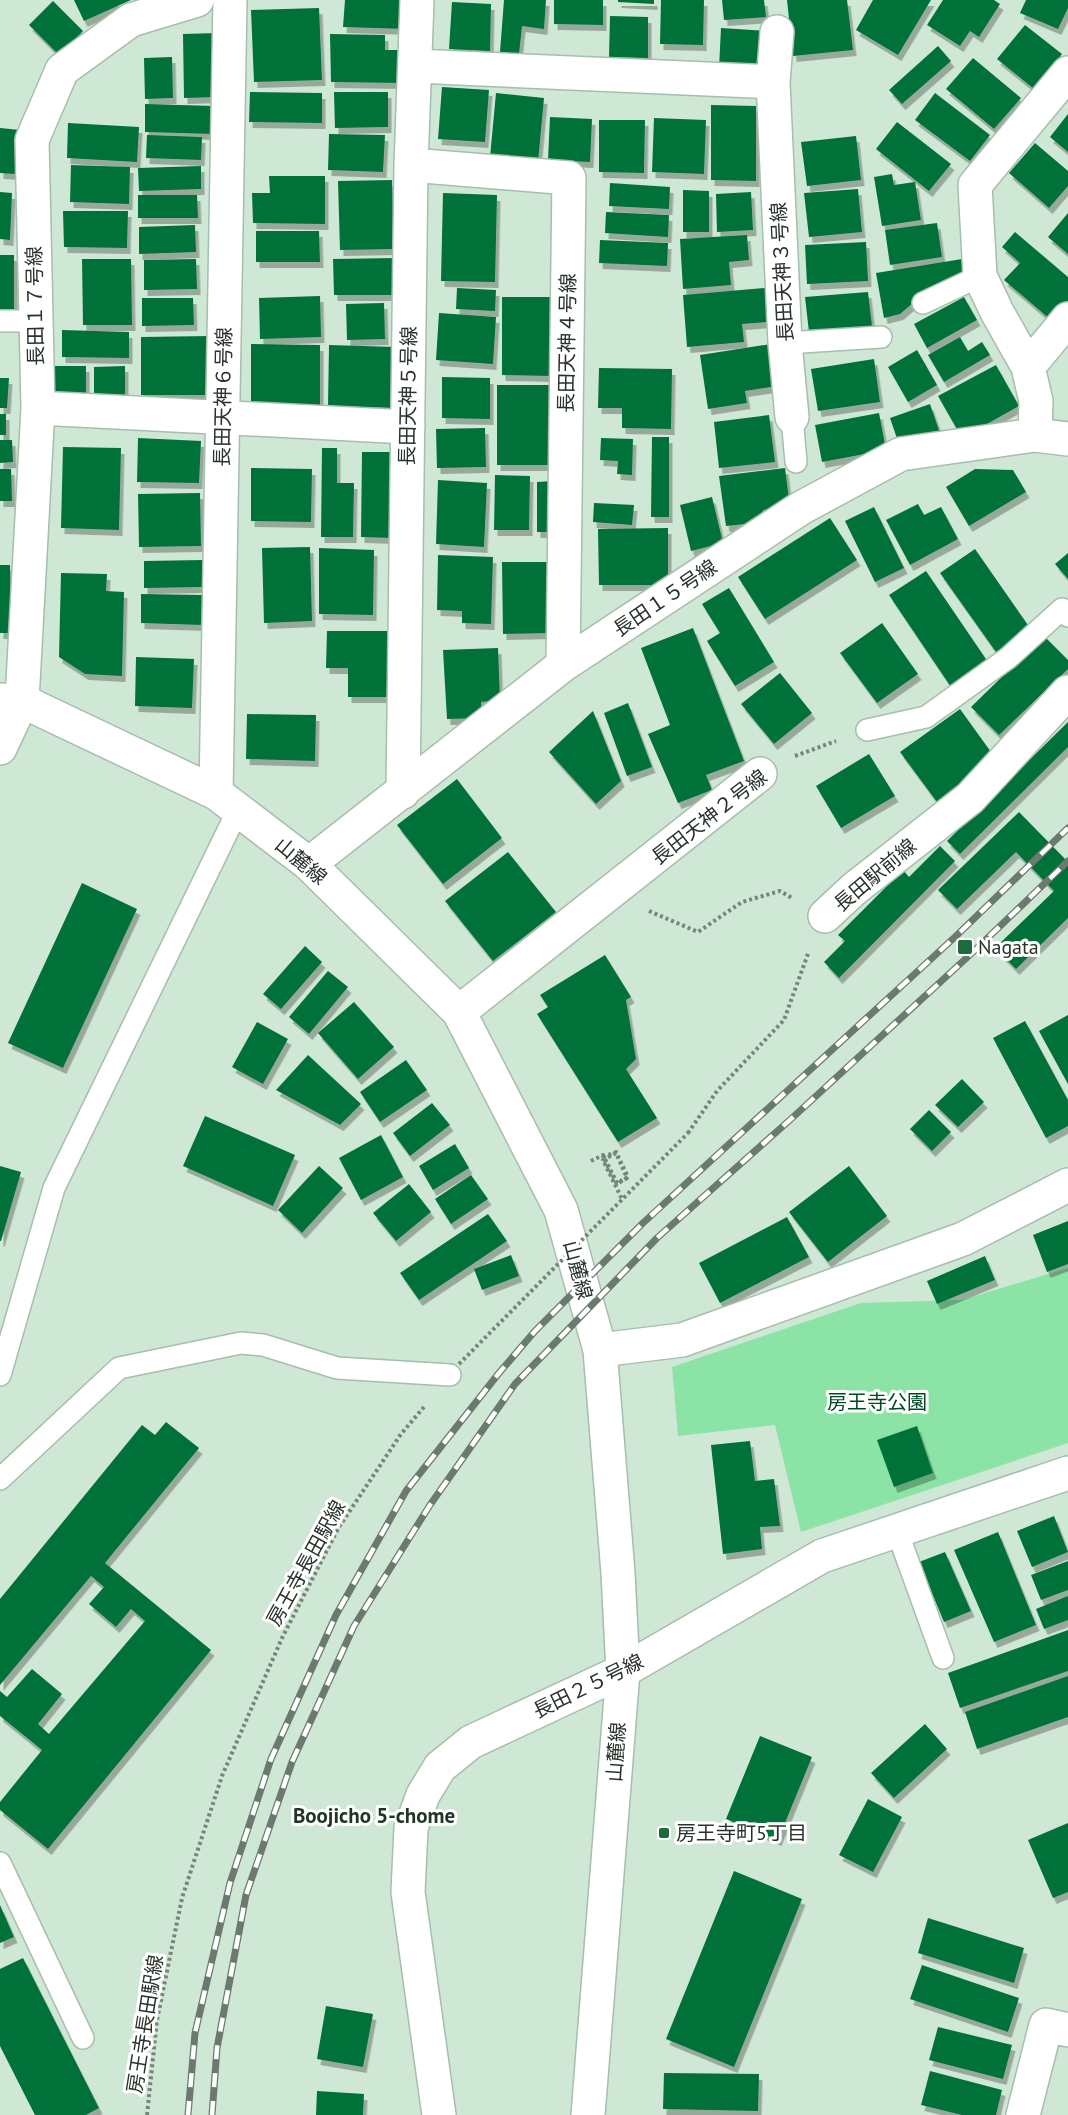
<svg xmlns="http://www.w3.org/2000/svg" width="1068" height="2115" viewBox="0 0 1068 2115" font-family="'PT Sans','Noto Sans JP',sans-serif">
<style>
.green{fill:#8be3a5}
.building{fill:#007139;filter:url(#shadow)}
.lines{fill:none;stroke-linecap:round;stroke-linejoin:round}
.service-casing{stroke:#a7beac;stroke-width:24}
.minor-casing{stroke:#a7beac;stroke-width:36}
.tertiary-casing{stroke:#a7beac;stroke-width:36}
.primary-casing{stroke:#a7beac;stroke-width:36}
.path{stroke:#768579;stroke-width:4;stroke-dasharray:3 3;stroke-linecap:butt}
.service{stroke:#fff;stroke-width:21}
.minor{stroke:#fff;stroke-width:33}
.tertiary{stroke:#fff;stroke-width:33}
.primary{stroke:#fff;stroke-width:33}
.rail-casing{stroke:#6b7a6e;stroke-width:7}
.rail{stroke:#fff;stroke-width:4.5;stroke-dasharray:14;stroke-linecap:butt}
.path-bridge{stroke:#768579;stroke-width:4;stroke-dasharray:3 3;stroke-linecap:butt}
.poi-dot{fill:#1d6c3c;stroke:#fff;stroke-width:2}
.labels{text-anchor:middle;stroke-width:6;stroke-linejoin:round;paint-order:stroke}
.street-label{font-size:20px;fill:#29322b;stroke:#fff}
.poi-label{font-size:20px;fill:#29322b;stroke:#fff;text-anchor:start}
.park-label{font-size:20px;fill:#004922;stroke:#fff}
.neighbourhood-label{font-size:21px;font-weight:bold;fill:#213427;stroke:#fff}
</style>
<defs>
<filter id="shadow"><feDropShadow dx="3.5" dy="6" stdDeviation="0" flood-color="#0004"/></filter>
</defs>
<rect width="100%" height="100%" fill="#cfe7d5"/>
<path class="green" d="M1068 1268V1443L801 1532 775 1425 678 1436 672 1367 861 1303 962 1300Z"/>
<path class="building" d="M74 0H131L84 21Z
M345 0H408L407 29 343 27Z
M504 0H546L544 29 522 26 519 54 500 52Z
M554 0H603V25L554 24Z
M618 0H654V4L618 2Z
M661 0H704L703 45 660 44Z
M722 0H764L766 17 724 20Z
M787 0H847L853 50 793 56Z
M873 0H931L898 55 856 30Z
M943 0H994L1000 4 979 37 970 31 960 46 927 25Z
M1026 0H1068V8L1058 29 1020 13Z
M53 1 83 31 59 55 29 25Z
M452 2 491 4 490 51 449 49Z
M319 8 322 80 254 82 251 10Z
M610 16 648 17V58L609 57Z
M1025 25 1062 54 1034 89 997 59Z
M721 28 767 31 764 71 719 68Z
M217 33 219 97 184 98 183 34Z
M330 34 385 35V50H402V83L331 82Z
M938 46 951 61 902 104 889 90Z
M172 57 173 98 145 99 144 58Z
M973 58 1021 98 994 129 946 89Z
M442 87 489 90 485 142 438 139Z
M250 92 322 93V123L249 122Z
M334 92H388V127L335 128Z
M496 93 544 98 538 162 490 157Z
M935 93 990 135 970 161 915 120Z
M145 104 215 106 214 134 145 132Z
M711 105 756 106V181L711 180Z
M1068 114V152L1050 137Z
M550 117 592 119 590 162 548 160Z
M654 118 706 120 704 174 652 172Z
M599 120H645L644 173 599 172Z
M897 122 951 164 929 191 876 149Z
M68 123 139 127 137 162 67 158Z
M0 128 20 130 16 174 0 173Z
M329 134 385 135 383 172 328 170Z
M147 135 202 137 201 160 146 158Z
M856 136 861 180 807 186 801 142Z
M1035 143 1068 171V186L1049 208 1009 173Z
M71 165 130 167 129 204 70 202Z
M201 166V189L139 191 138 168Z
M892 174 894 185 915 182 921 220 882 226 874 177Z
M269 176H325V224L253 223 252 193H270Z
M392 180 394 249 340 250 338 181Z
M610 183 670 187 669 209 609 206Z
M858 189 862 232 809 237 804 193Z
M683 190 709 191V232H683Z
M0 192 12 193 10 240 0 239Z
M751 192 753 230 717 232 716 194Z
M443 193 497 195 495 282 441 281Z
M138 195H197L198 218H138Z
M63 211H128L127 248 64 247Z
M606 212 669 215 668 237 605 233Z
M1068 213V254L1048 237Z
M937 223 942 257 890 265 885 230Z
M195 225 196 252 139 254V227Z
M256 231H319L320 262H256Z
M1015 232 1068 277V301L1051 320 1004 280 1020 263 1002 247Z
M747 235 749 260 729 262 731 285 683 289 680 239Z
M600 240 668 243 667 266 599 263Z
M866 242 868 281 807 284 805 245Z
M0 255H14V311H0Z
M396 258V295H334L333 259Z
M82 259H131L132 325H83Z
M196 259 197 289 144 290V260Z
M962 259V275L914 302 900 314 884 318 876 273Z
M457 288 496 290 495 311 456 309Z
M765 288 768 322 742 324 744 342 687 347 683 295Z
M868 292 872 326 809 332 805 297Z
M320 296 321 337 260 339 259 298Z
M502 297H552L551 376 502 375Z
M964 297 977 320 927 348 914 324Z
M142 298H193L194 325 142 326Z
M384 303 385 339 347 340 346 304Z
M439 313 496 317 493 364 436 360Z
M62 330 129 332V358L62 357Z
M210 336 211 395H141V337Z
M960 337 968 351 982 342 990 355 944 382 928 355Z
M251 344 320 345V411L251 410Z
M771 344 777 386 745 391 747 403 708 409 700 355Z
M329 345 397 347V408L328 406Z
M917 350 937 385 908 402 888 367Z
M874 359 880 402 818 411 811 369Z
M996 365 1019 406 962 438 938 396Z
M54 366H86V400H54Z
M125 366V402H94V367Z
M599 368 672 369 671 429 622 428V408H598Z
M442 377 490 378V419L442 418Z
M0 378H9L7 408H0Z
M497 385H554L553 465H497Z
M930 404 941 436 901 450 890 418Z
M879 413 886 450 822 462 815 425Z
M0 414H6V435H0Z
M769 415 775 462 719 468 714 422Z
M485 428 486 467 437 468 436 429Z
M652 437H669V517H651Z
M138 438 201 441 199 483 137 482Z
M601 438 633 439 632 475 617 474 618 461 600 460Z
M0 440H12L13 462 0 463Z
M63 447 121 448 119 530 61 528Z
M322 448H337V483H354L353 537H321Z
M362 452H394L393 538 361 537Z
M251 468 312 469 311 522 251 521Z
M785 468 790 507 763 510 764 522 726 526 719 476Z
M0 469H11L12 501H0Z
M975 469 1013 470 1026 492 969 526 946 487Z
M495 475 530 476 529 530H494Z
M438 480 487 483 484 547 436 544Z
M554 481 555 532H537V482Z
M200 493 201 546 139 547 138 494Z
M712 497 723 543 691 551 680 505Z
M594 503 634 505 632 525 593 522Z
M918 504 924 515 941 507 958 539 910 565 886 520Z
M874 507 904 568 875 582 845 521Z
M830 518 857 560 765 619 738 577Z
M668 528V585H599L598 529Z
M310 547 312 621 264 623 262 548Z
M319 548 374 550 373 615 319 614Z
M975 549 1030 628 996 652 940 573Z
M1068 553V579L1055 564Z
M438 555 493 557 491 624 462 623V611L437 610Z
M203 560 202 587 144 588V561Z
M502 562H550L551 633 503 634Z
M0 565H10L11 633H0Z
M926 571 988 662 951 687 889 595Z
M61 573 107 574 106 591 124 592 122 676 85 674 59 657Z
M729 588 774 662 735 686 707 641 720 633 702 604Z
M141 594 204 595 203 625 141 623Z
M882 623 918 674 877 703 840 653Z
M693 628 744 761 706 775 712 790 678 803 648 734 670 725 641 648Z
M327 631H393V697H348V668H326Z
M1044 636 1068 660V669L999 735 971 707Z
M498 648 500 700 481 702 482 718 447 719 443 650Z
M136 657 194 659 192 708 135 706Z
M780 673 812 713 774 744 741 704Z
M628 703 652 767 627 776 604 713Z
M960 709 996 759 937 802 900 752Z
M593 711 621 781 596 804 549 752Z
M247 714 316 715 315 761 246 759Z
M1068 722V747L960 854 947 841Z
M869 754 895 796 841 828 816 786Z
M457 779 502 838 443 884 397 825Z
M1019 812 1068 862V918L1016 969 995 948 1054 891 1016 852 957 909 938 890Z
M940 846 955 861 839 978 824 962 845 941 838 935 903 870 909 877Z
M508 852 556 912 493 961 445 901Z
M82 883 137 909 63 1068 8 1043Z
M305 946 322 962 281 1009 263 994Z
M605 955 631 997 626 1000 636 1059 626 1069 657 1118 618 1142 537 1014 548 1007 540 995Z
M328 971 348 987 309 1034 289 1017Z
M354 1002 394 1047 358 1079 318 1033Z
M1068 1015V1084L1039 1031Z
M1025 1021 1068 1100V1126L1046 1138 993 1038Z
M257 1022 288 1039 263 1084 232 1067Z
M308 1055 361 1104 340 1125 276 1090Z
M406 1060 427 1090 380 1122 360 1092Z
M962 1079 984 1102 958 1127 935 1105Z
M432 1103 450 1125 410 1156 393 1133Z
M929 1110 951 1132 932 1151 910 1129Z
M205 1116 295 1155 273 1206 183 1166Z
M381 1135 403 1177 361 1200 339 1158Z
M455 1144 469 1168 433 1190 419 1166Z
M0 1166 21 1172 1 1241H0Z
M319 1166 343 1188 302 1233 278 1210Z
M849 1166 887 1216 828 1262 789 1212Z
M471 1175 488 1199 451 1224 435 1199Z
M409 1184 431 1212 396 1241 373 1213Z
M488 1214 507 1241 419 1300 400 1273Z
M787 1217 809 1257 720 1303 699 1263Z
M1068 1221V1264L1047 1272 1033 1235Z
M511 1255 519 1276 482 1290 474 1269Z
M985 1256 995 1280 937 1304 927 1281Z
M166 1422 199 1448 105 1563 211 1650 48 1849 0 1810V1802L42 1750 0 1716V1691L7 1697 32 1669 62 1694 38 1724 49 1734 145 1621 131 1609 116 1627 89 1604 104 1587 91 1576 0 1685V1599L142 1425 155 1435Z
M917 1426 933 1473 894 1487 877 1440Z
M750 1441 755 1481 774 1479 780 1526 760 1527 762 1549 723 1554 711 1445Z
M1054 1516 1068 1552 1032 1567 1017 1531Z
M998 1532 1036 1625 994 1642 954 1550Z
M945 1552 971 1611 944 1622 919 1562Z
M1068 1561V1590L1041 1600 1031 1575Z
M1068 1596V1620L1044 1629 1036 1609Z
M1068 1630V1671L960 1708 948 1673Z
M1068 1676V1717L977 1749 965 1712Z
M925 1724 947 1749 894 1798 871 1773Z
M760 1736 812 1757 778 1840 726 1819Z
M868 1799 902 1817 873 1872 839 1855Z
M1068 1823V1892L1053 1898 1028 1840Z
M734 1871 802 1899 734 2067 666 2039Z
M0 1905 14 1937 0 1943Z
M928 1918 1024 1948 1014 1983 918 1953Z
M23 1958 99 2108 86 2115H35L0 2046V1969Z
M922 1965 1019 1998 1008 2032 910 1999Z
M326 2006 373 2014 363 2067 317 2059Z
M938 2027 1012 2045 1003 2079 929 2060Z
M930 2071 1002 2090 996 2115H962L921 2105Z
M664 2073 759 2074 758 2111 663 2109Z
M317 2091 364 2094 363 2115H316Z"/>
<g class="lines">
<g class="service-casing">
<path id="service" d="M923 303 980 276
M0 321H36
M785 343 881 337
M792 417 796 462
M867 730 926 717 1008 658 1062 609 1068 616
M0 1375 54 1188 238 810
M0 1479 119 1368 241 1343 263 1345 337 1368 450 1375
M897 1531 943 1658
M0 1863 83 2038"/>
</g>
<g class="minor-casing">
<path id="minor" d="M777 32 773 82 785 343 792 417
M415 66 773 82
M411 165 569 178 563 665
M1028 367 1068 319
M38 408 408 427
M1035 435 1036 401 1028 367 997 312 980 276 975 185 1068 73
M0 748 22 701 38 408 32 140 62 70 131 20 197 0
M403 792 411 165 417 0
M216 793 230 0
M309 864 563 665 801 508 901 454 1035 435 1068 439
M825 916 854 889 970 798 1068 692
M459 1012 760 774
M600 1350 682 1340 963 1239 1068 1185
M623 1671 822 1556 1068 1473
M1023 2115 1046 2025 1068 2030"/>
</g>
<g class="tertiary-casing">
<path id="tertiary" d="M439 2115 408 1892 411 1828 423 1795 440 1767 471 1742 623 1671"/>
</g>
<g class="primary-casing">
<path id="primary" d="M0 700 22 701 216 793 309 864 459 1012 561 1210 600 1350 618 1573 623 1671 588 2115"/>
</g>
<path class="path" d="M795 756 836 741
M649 911 698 932 742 902 780 891 792 898
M688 1133 717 1091 784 1020 809 951
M591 1161 603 1155 617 1183 628 1177 616 1152 603 1157 617 1184 627 1178 616 1153
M147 2115 157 2020 182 1898 222 1776 282 1638 339 1527 401 1434 424 1407"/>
<use href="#service" class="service"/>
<use href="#minor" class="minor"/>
<use href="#tertiary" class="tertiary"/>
<use href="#primary" class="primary"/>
<g class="rail-casing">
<path id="rail" d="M188 2115 195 2033 230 1883 271 1759 336 1615 406 1491 499 1373 535 1331 643 1223 955 937 1068 828
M212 2115 217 2048 246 1895 292 1762 354 1626 430 1505 515 1384 657 1238 791 1119 973 952 1068 861"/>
</g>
<use href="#rail" class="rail"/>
<path class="path-bridge" d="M616 1153 603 1160 622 1199
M459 1364 688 1133"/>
</g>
<g class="poi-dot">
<rect x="957" y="939" width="16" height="16" rx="3"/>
<rect x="658" y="1827" width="12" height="12" rx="3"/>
</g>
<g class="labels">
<g class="street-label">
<text transform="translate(782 272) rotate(-93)" y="7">長田天神３号線</text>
<text transform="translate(35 306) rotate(-91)" y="7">長田１７号線</text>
<text transform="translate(567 343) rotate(-89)" y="7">長田天神４号線</text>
<text transform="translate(408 396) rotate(-89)" y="7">長田天神５号線</text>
<text transform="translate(223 397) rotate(-89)" y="7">長田天神６号線</text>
<text transform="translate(665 598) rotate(-34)" y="7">長田１５号線</text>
<text transform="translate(709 817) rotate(-38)" y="7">長田天神２号線</text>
<text transform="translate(301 861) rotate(40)" y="7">山麓線</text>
<text transform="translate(875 875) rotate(-40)" y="7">長田駅前線</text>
<text transform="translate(578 1270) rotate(75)" y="7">山麓線</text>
<text transform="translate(306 1563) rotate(-61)" y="7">房王寺長田駅線</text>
<text transform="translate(588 1686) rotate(-26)" y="7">長田２５号線</text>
<text transform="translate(616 1752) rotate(-86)" y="7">山麓線</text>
<text transform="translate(145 2024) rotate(-81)" y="7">房王寺長田駅線</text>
</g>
<g class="poi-label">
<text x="978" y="954">Nagata</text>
<text x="676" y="1840">房王寺町5丁目</text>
</g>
<g class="park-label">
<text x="877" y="1409">房王寺公園</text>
</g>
<g class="neighbourhood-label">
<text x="374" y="1823">Boojicho 5-chome</text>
</g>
</g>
</svg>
